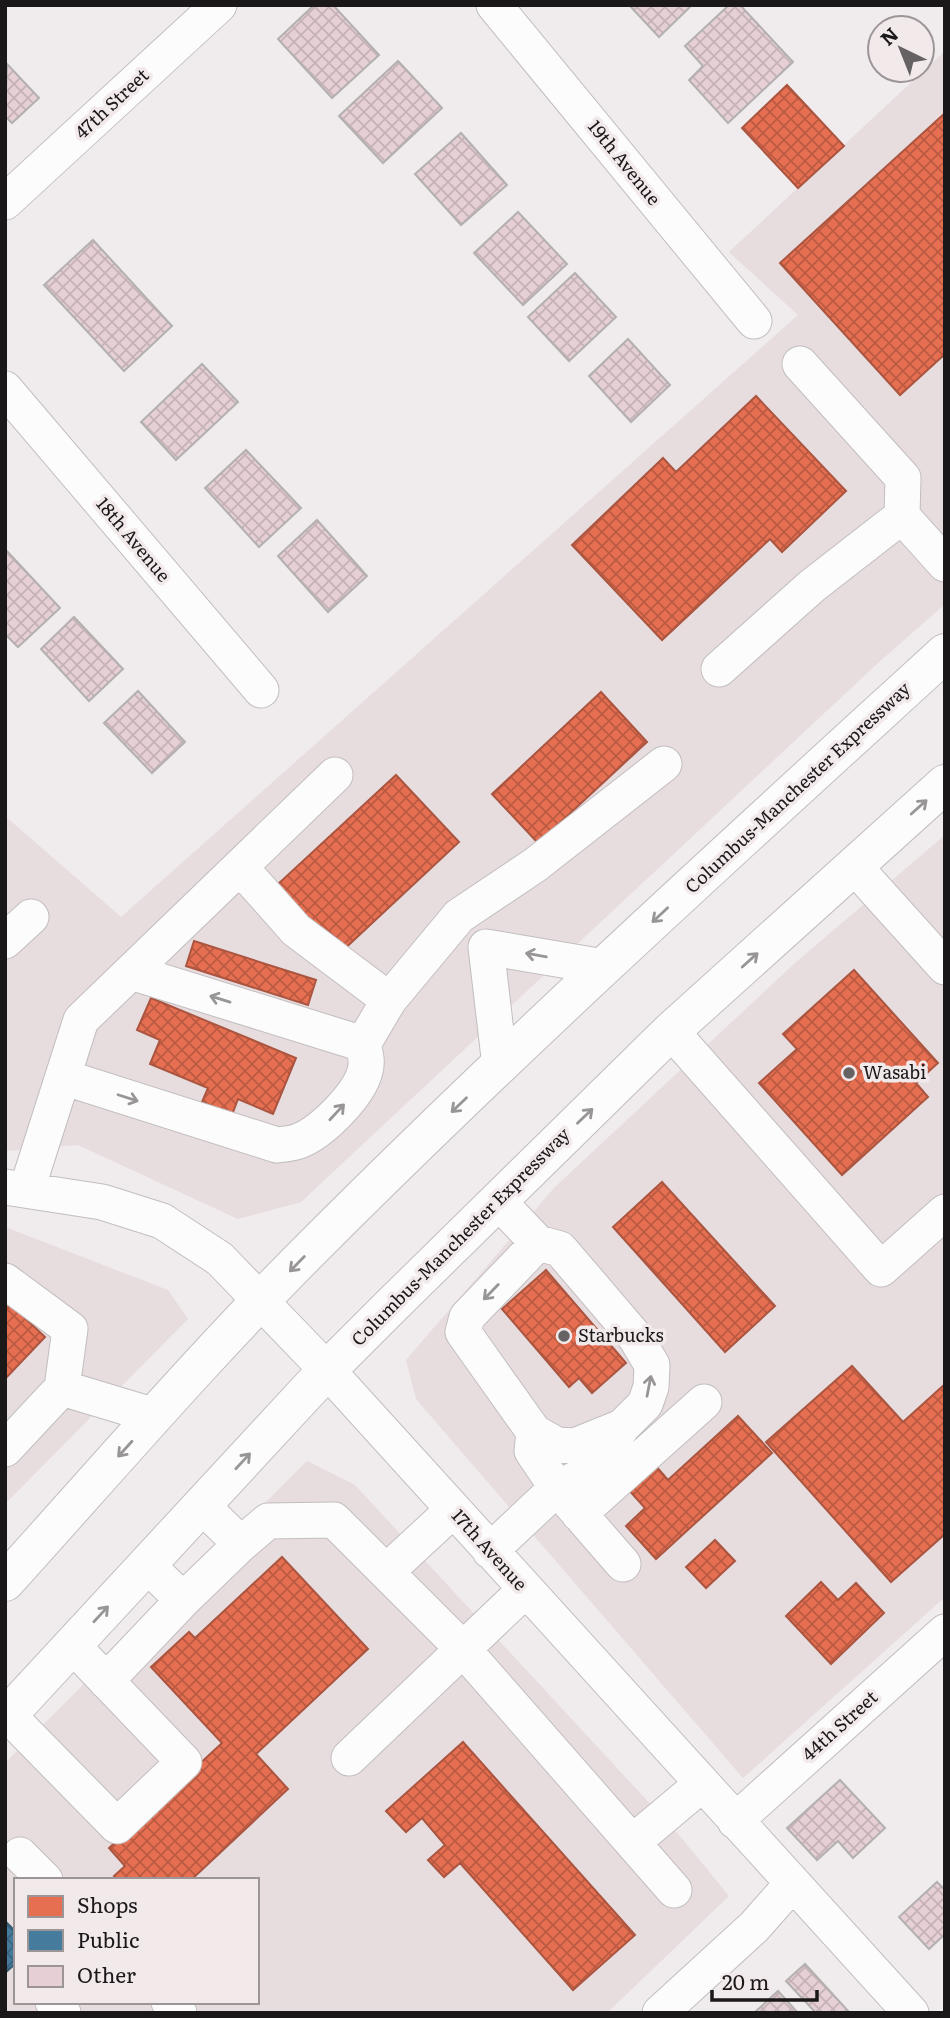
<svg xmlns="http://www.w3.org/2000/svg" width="950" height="2018" viewBox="0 0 950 2018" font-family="Literata,serif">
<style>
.built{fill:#e7dcde;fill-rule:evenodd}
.shops{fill:url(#shops-cross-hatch);stroke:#aa5540;stroke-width:2}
.public{fill:url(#public-cross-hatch);stroke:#385d75;stroke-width:2}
.building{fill:url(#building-cross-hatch);stroke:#b3b0b0;stroke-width:2}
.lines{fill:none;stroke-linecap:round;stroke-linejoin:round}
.minor-casing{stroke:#c2bebf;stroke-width:37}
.major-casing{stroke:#c2bebf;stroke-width:40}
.minor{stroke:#fdfcfc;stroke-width:35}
.major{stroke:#fdfcfc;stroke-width:38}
.oneway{stroke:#979596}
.poi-dot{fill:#666263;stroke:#f2e9eb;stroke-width:2.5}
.labels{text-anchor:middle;stroke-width:7;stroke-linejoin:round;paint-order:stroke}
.street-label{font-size:18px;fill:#1b1819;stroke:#f2e9eb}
.poi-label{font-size:18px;fill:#1b1819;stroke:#f2e9eb;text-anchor:start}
</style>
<defs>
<pattern id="shops-cross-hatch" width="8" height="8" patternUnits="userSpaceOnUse" patternTransform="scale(1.75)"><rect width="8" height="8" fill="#e76f51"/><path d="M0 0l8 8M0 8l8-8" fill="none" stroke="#ba5a42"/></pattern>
<pattern id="public-cross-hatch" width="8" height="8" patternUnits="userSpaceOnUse" patternTransform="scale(1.75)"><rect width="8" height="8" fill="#457b9d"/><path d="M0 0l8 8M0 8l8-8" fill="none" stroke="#39647f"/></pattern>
<pattern id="building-cross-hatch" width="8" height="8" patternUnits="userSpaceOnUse" patternTransform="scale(1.75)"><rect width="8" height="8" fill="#e6d0d5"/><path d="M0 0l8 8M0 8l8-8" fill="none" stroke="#c5b2b6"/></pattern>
</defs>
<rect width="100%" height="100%" fill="#f0ebec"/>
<path class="built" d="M945 51V604L878 663 301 1202 238 1219 78 1145 5 1151V816L121 917 798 315 729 252Z
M945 835V1597L743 1778 416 1399 406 1360 554 1188 795 963Z
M5 1227 168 1290 188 1319 5 1504Z
M307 1461 355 1485 679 1835 729 1896 607 2013H5V1763ZM16 1880H257V2002H16Z"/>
<path class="shops" d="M787 85 844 146 798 188 742 128Z
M945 113V354L900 395 780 263Z
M756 396 846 491 782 552 770 539 662 640 572 545 663 458 676 472Z
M601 692 647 742 538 843 492 794Z
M396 775 459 842 340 953 277 885Z
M194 941 316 980 308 1005 186 966Z
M854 970 938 1063 916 1083 928 1097 842 1175 759 1083 797 1049 783 1034Z
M151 998 296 1058 273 1114 238 1099 232 1115 202 1102 208 1088 150 1064 160 1040 137 1030Z
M662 1182 775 1306 725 1352 613 1227Z
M546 1270 626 1363 592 1393 579 1378 569 1387 502 1309Z
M5 1299 45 1337 5 1379Z
M852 1366 903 1422 945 1384V1534L891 1582 766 1442Z
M738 1416 772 1453 656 1559 626 1526 645 1508 628 1489 655 1465 668 1480Z
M715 1540 735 1561 706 1588 686 1567Z
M282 1557 368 1649 256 1754 288 1789 191 1880H118L114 1876 125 1866 109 1848 222 1743 151 1667 189 1632 195 1638Z
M821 1582 838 1600 856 1583 884 1613 831 1664 786 1616Z
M463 1742 635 1935 573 1990 460 1863 444 1877 428 1860 445 1845 422 1818 406 1832 386 1811Z"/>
<path class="public" d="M5 1921 16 1932V1963L5 1973Z"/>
<path class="building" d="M314 5H333L379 55 332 98 278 39Z
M629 5H692L659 37Z
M729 5H740L793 62 728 123 689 80 703 66 685 46Z
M398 61 442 108 383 163 339 116Z
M7 64 39 98 12 123 5 116Z
M461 133 507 185 461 225 415 174Z
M518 212 567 264 523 305 474 253Z
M93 240 172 326 124 371 44 285Z
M575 273 616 317 569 361 528 317Z
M628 339 670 385 631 422 589 376Z
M202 364 238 402 176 460 141 422Z
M246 450 301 508 259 547 205 488Z
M317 520 367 576 328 612 278 556Z
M5 549 60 608 18 647 5 634Z
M74 617 123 669 89 701 41 649Z
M138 691 185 742 152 773 104 723Z
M840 1780 885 1828 853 1858 838 1841 817 1860 787 1828Z
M937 1882 945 1890V1934L929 1949 899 1917Z
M805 1964 850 2013H816L786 1981Z
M778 1991 798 2013H754Z"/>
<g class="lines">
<g class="minor-casing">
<path id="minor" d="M494 5 754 321
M5 202 219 5
M800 364 903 478 902 516 945 564
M5 389 261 690
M719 669 812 586 902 516
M854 866 945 967
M240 867 296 930 389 1000
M5 941 31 917
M671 1031 881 1269 945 1212
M363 1044 389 1000 459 916 535 865 664 764
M500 1066 486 947 604 967
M63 1077 277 1145C284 1144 292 1144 299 1141 322 1132 359 1095 365 1071 368 1061 365 1053 363 1044L131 972
M5 1187 102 1202 162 1221 220 1259 327 1370 911 2013
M27 1189 81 1020 335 775
M538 1243 467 1317 463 1332 534 1432 557 1445 575 1446 622 1427
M5 1281 70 1329 62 1388 5 1449
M62 1388 155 1416
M534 1432 532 1451 557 1488 623 1564
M579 1514 704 1402
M241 1544 268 1521 334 1520 462 1648 674 1890
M490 1551 557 1488 578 1478 604 1454 622 1427 645 1404 651 1387 652 1365 636 1338 560 1249 538 1243 498 1201
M147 1565 183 1600 241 1544 202 1506
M386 1572 453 1510
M106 1681 183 1600
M8 1715 117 1826 184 1762 72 1645
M349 1758 525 1590
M735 1821 945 1632
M633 1842 702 1784
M20 1855 45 1880
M53 2002 63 2013
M169 2002 179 2013
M660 2013 754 1927 792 1884"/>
</g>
<g class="major-casing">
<path id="major" d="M5 1582C109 1467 210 1349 320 1240 522 1038 734 846 945 653
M5 1718 327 1370 390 1307 671 1031 945 784"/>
</g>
<use href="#minor" class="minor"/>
<use href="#major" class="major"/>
</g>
<defs><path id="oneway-shaft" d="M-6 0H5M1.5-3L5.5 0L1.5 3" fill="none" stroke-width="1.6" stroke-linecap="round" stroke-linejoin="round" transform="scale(1.75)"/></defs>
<g class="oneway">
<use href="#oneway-shaft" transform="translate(919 807) rotate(-42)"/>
<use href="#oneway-shaft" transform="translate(660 915) rotate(137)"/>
<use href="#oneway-shaft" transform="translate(536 955) rotate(-170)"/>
<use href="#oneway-shaft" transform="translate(750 960) rotate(-42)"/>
<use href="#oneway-shaft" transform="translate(220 999) rotate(-163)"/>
<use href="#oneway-shaft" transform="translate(128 1098) rotate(18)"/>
<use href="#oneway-shaft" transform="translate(459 1105) rotate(136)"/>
<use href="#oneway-shaft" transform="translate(337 1112) rotate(-47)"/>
<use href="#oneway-shaft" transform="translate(585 1116) rotate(-44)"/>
<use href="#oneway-shaft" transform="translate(297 1264) rotate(134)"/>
<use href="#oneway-shaft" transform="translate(491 1292) rotate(134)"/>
<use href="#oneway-shaft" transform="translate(649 1386) rotate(-79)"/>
<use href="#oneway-shaft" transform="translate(125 1449) rotate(132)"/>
<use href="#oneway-shaft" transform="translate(243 1461) rotate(-47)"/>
<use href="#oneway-shaft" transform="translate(101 1614) rotate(-47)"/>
</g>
<g class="poi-dot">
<circle cx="849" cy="1073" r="7"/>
<circle cx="564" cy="1336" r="7"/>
</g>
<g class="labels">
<g class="street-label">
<text transform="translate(112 104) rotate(-43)" y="6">47th Street</text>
<text transform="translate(624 163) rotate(51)" y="6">19th Avenue</text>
<text transform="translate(133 540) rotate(50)" y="6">18th Avenue</text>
<text transform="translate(798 788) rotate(-43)" y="6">Columbus-Manchester Expressway</text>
<text transform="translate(461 1237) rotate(-45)" y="6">Columbus-Manchester Expressway</text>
<text transform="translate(489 1550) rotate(48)" y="6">17th Avenue</text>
<text transform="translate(840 1726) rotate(-42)" y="6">44th Street</text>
</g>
<g class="poi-label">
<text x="863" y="1079">Wasabi</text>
<text x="578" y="1342">Starbucks</text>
</g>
</g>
<rect width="950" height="2018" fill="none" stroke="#1b1819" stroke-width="14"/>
<rect x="14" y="1878" width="245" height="126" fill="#f2e9eb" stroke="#9c9597" stroke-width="2"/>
<rect x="28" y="1896" width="35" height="21" fill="#e76f51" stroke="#9c9597" stroke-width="2"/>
<text x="77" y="1913" font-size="21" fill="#1b1819">Shops</text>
<rect x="28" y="1930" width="35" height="21" fill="#457b9d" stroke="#9c9597" stroke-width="2"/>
<text x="77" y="1948" font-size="21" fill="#1b1819">Public</text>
<rect x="28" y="1966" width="35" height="21" fill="#e6d0d5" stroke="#9c9597" stroke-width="2"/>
<text x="77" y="1983" font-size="21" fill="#1b1819">Other</text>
<g transform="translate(901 49) rotate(317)"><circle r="33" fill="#f2e9eb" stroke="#9c9597" stroke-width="2"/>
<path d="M0-5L12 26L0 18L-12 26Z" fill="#666263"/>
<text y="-10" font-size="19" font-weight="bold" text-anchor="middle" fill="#1b1819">N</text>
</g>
<path d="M712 1990v10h105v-10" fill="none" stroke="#1b1819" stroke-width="3.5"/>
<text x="722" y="1990" font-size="21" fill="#1b1819" stroke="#f2e9eb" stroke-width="5" paint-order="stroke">20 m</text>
</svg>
